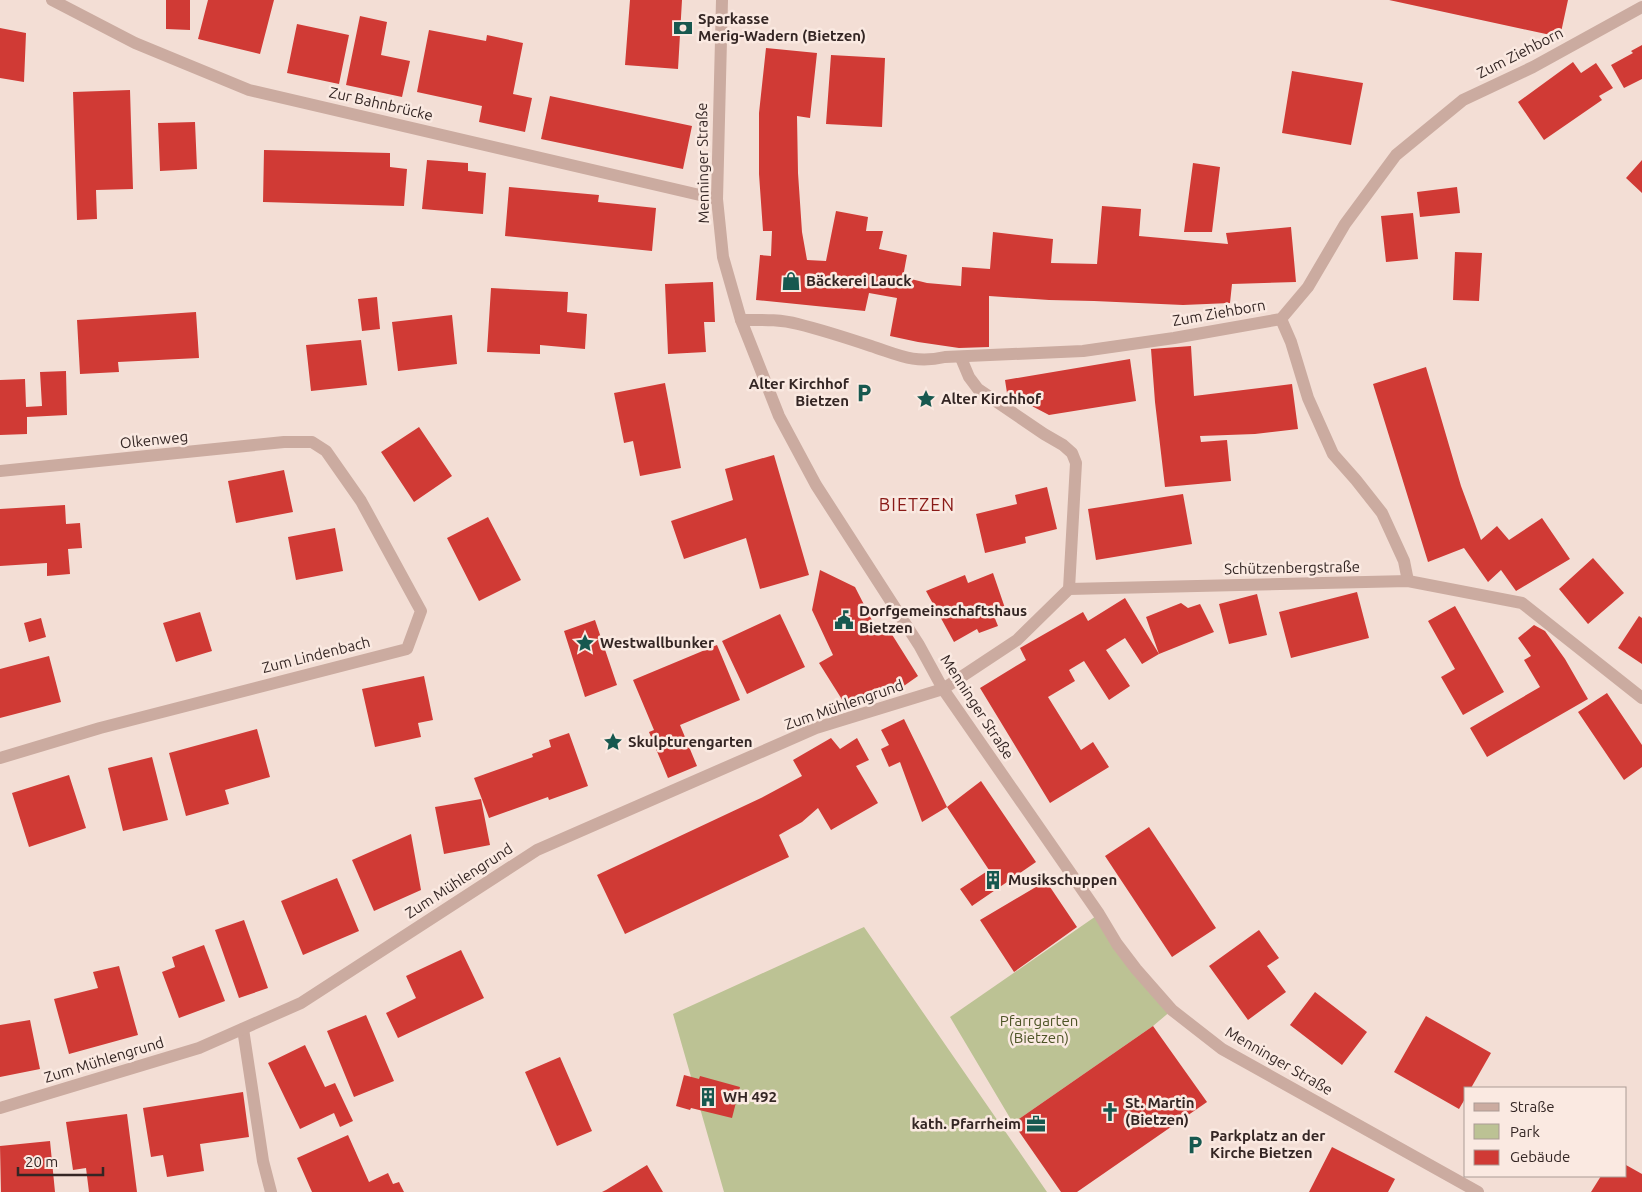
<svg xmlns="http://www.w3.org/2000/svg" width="1642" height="1192" viewBox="0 0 1642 1192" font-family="Ubuntu,sans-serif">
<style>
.green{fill:#bcc294}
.building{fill:#d03a35}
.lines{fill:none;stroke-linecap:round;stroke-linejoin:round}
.service{stroke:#cbaba0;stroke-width:12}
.minor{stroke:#cbaba0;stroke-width:12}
.tertiary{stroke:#cbaba0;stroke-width:12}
.labels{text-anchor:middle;stroke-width:5;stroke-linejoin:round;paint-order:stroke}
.poi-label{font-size:15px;font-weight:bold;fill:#342624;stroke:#fae9e1;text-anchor:start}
.street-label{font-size:15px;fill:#342624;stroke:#fae9e1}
.park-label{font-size:15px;fill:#4d5426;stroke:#fae9e1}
.quarter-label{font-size:18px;letter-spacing:1px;fill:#891a17;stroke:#fae9e1}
</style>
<rect width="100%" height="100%" fill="#f3ded5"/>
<path class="green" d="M1099 914 1172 1010 1153 1026 1013 1123 950 1017Z
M864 927 1047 1192H724L673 1014Z"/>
<path class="building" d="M166 0H190V30L166 29Z
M208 0H274L260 54 198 39Z
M630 0H682L678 69 625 65Z
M1389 0H1568L1560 37Z
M360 16 387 22 381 55 410 61 402 97 346 85Z
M297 24 349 35 339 84 287 73Z
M0 28 26 33 24 82 0 78Z
M429 30 486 41 487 35 523 43 513 94 532 98 525 132 479 122 482 106 417 92Z
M1642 45V79L1624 88 1611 65 1633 53 1631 51Z
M766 48 817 53 810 118 797 116 798 173 802 232 807 260 826 261 836 211 868 217 866 231H883L879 249 907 255 903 277 927 283 961 286 962 267 990 269 993 232 1053 239 1051 263 1097 264 1102 206 1141 209 1139 236 1228 244 1226 233 1291 227 1296 282 1232 284 1230 303 1183 305 1094 301 1049 300 989 296V347L959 348 918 342 890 336 897 298 869 293 865 311 756 300 760 255 771 256 772 231H763L759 174V113Z
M831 55 885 58 882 127 826 124Z
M1573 62 1581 73 1596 63 1613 88 1599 96 1602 100 1544 140 1518 102Z
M1292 71 1363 83 1351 145 1282 133Z
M130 90 133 189 96 190 97 219 77 220 73 92Z
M550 96 692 126 683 169 541 139Z
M195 122 197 169 160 171 158 123Z
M264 150 390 153V167L407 169 404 206 263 202Z
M427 160 468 163V171L486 173 483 214 422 209Z
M1642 160V193L1626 178Z
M1193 163 1220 167 1212 232H1184Z
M509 187 599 195 598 202 656 208 652 251 505 236Z
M1457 187 1460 213 1420 217 1417 192Z
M1413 213 1418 259 1386 262 1381 216Z
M1455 252 1482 253 1479 301 1453 300Z
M713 282 715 322H704L706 352 668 354 665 284Z
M491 288 568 292 567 312 587 314 585 349 540 345V354L487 352Z
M377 297 380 329 362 331 358 299Z
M196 312 199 358 118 362 119 372 80 374 77 320Z
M452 315 457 364 398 371 392 322Z
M361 340 367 385 311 391 306 345Z
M1191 346 1194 396 1292 384 1298 429 1255 434 1200 436 1201 442 1227 440 1231 481 1165 487 1155 402 1151 349Z
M1130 359 1136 401 1049 415 1007 393 1005 380Z
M1426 367 1461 486 1481 540 1497 526 1509 540 1542 518 1570 559 1516 591 1501 570 1488 582 1464 548 1428 562 1373 384Z
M66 371 67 415 27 417V434L0 435V380L25 379 26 407 42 406 40 372Z
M665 383 681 468 640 476 633 441 624 443 614 393Z
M419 427 452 476 414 502 381 452Z
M774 455 809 575 760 589 746 538 684 559 671 521 733 500 725 469Z
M284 470 293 512 236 523 228 481Z
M1047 487 1057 529 1025 537 1026 543 985 553 976 514 1017 504 1015 495Z
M1183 494 1192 544 1096 560 1088 509Z
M65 505 66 524 80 523 82 548 68 549 70 574 47 576V563L0 566V509Z
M488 517 521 580 479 601 447 538Z
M335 528 343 571 296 580 288 537Z
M1593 558 1624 593 1588 624 1559 589Z
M820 570 855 587 877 630 886 625 918 676 891 695 883 690 848 709 819 663 833 655 812 610Z
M993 573 1006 611 994 616 998 626 979 633 977 629 954 642 926 591 965 575 968 583Z
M1357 592 1369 638 1291 658 1279 612Z
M1257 594 1267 635 1229 644 1219 604Z
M1125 598 1159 654 1146 617 1181 603 1188 608 1200 604 1214 632 1159 654 1142 664 1125 638 1106 650 1130 686 1109 700 1084 661 1069 670 1075 681 1048 697 1081 750 1093 742 1109 767 1050 803 980 688 1026 660 1020 648 1083 612 1088 621Z
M1455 606 1504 692 1463 715 1441 677 1455 669 1428 621Z
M200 612 212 651 176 662 163 623Z
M780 614 805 667 747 694 722 641Z
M1639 616 1642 618V664L1618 648Z
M41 618 46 637 29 642 24 623Z
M595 620 617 685 585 697 564 631Z
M1534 625 1545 631 1565 659 1588 699 1487 757 1470 728 1540 687 1524 660 1531 656 1518 638Z
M717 645 740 700 680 725 697 766 668 778 649 732 654 730 633 680Z
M49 656 61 702 0 718V669Z
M424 676 433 720 418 723 421 737 375 747 362 689Z
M1607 693 1642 745V767L1624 780 1578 712Z
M904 719 947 807 922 822 900 762 889 767 881 749 889 745 881 730Z
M257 729 270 777 225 790 229 804 186 816 169 753Z
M569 733 588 786 549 800 548 797 489 818 474 778 533 757 532 754 551 747 549 740Z
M831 738 840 749 857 738 869 760 856 766 878 803 831 830 818 808 802 822 779 835 789 857 625 934 597 875 761 798 802 776 793 760Z
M152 757 168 820 123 831 108 768Z
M69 775 86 828 29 847 12 793Z
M981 781 1036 862 972 906 960 889 989 870 947 807Z
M481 799 490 845 444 854 435 807Z
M1149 827 1216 928 1172 957 1105 856Z
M411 834 421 890 374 911 352 860Z
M337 878 359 931 303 955 281 901Z
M1046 881 1077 927 1014 972 980 920Z
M244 920 268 988 239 998 215 930Z
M1259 930 1279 958 1267 966 1286 992 1248 1020 1209 966Z
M204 945 225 1001 179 1018 162 972 175 967 172 957Z
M461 950 484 998 398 1038 386 1013 416 998 406 976Z
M119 966 138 1035 69 1054 54 999 98 988 93 972Z
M1315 992 1367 1032 1342 1065 1290 1025Z
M366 1015 394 1081 354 1097 327 1031Z
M1426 1016 1491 1053 1471 1088H1466V1097L1459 1109 1394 1072Z
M30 1020 40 1069 0 1077V1025Z
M1153 1026 1207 1102 1077 1192H1061L1013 1123Z
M305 1045 325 1087 335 1083 353 1121 340 1127 334 1113 300 1129 268 1063Z
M560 1057 592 1131 557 1146 525 1072Z
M684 1075 699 1079 700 1076 740 1087 732 1118 691 1108 690 1110 676 1106Z
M243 1092 249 1137 200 1144 204 1171 167 1177 163 1155 151 1157 143 1108Z
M127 1114 137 1192H89L86 1168 73 1170 66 1122Z
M348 1135 369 1182 388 1173 393 1184 399 1182 404 1192H312L297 1158Z
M50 1141 55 1192H1L0 1146Z
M1332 1147 1395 1179 1388 1192H1309Z
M647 1165 663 1192H602L606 1190Z
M1626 1165 1642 1174V1192H1591L1601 1176H1626Z"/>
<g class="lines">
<path class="service" d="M1281 319 1291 342 1308 398 1333 454 1356 480 1382 513 1404 561 1408 581
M961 358 969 377 978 389 1044 434 1063 445 1072 453 1076 463 1069 589
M243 1029 263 1161 271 1192"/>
<path class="minor" d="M52 0 135 43 249 90 717 199
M741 320C760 320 779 319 798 324 822 330 847 338 871 346 899 355 914 364 945 357L1083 351 1174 338 1281 319 1308 287 1345 224 1396 155 1463 100 1533 67 1642 7
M0 471 284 442H312L326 451 361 501 421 611 407 649 100 728 0 758
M0 1108 199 1048 301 1003 537 850 816 728 943 689 1017 640 1069 589 1408 581 1522 603 1642 698"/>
<path class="tertiary" d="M722 0 717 199 723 257 741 320 779 416 816 485 919 645 943 689 1099 914 1117 944 1136 969 1172 1010 1222 1049 1478 1192"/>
</g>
<defs>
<g id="bank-bare" transform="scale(1.5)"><path d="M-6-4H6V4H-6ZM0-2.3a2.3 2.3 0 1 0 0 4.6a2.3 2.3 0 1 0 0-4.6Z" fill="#17584f" stroke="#fae9e1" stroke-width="2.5" paint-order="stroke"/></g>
<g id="shop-bare" transform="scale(1.5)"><path d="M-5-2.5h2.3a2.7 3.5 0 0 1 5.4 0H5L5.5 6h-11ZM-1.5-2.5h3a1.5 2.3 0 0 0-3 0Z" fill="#17584f" stroke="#fae9e1" stroke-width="2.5" paint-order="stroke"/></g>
<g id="parking-bare" transform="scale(1.5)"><path d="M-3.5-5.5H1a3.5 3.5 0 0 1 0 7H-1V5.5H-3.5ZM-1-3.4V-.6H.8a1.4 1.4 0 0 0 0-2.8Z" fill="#17584f" stroke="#fae9e1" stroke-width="2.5" paint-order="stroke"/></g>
<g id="sight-bare" transform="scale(1.5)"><path d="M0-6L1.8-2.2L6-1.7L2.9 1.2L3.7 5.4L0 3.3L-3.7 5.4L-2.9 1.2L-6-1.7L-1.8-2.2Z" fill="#17584f" stroke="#fae9e1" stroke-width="2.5" paint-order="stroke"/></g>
<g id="civic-bare" transform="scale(1.5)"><path d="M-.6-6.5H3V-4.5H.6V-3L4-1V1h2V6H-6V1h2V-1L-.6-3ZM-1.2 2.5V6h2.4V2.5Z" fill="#17584f" stroke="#fae9e1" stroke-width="2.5" paint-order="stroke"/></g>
<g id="building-bare" transform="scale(1.5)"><path d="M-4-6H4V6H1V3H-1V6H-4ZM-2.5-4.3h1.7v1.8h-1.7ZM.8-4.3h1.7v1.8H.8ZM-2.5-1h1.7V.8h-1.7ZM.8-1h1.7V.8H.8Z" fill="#17584f" stroke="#fae9e1" stroke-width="2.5" paint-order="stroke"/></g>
<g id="church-bare" transform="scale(1.5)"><path d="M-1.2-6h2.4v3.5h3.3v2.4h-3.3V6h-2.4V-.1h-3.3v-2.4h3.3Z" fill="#17584f" stroke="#fae9e1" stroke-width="2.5" paint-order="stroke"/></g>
<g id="office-bare" transform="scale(1.5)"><path d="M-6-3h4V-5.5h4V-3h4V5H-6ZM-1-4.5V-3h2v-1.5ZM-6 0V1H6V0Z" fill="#17584f" stroke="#fae9e1" stroke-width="2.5" paint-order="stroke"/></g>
</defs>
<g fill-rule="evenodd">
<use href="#bank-bare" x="683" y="28"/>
<use href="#shop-bare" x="791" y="281"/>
<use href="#parking-bare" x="864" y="393"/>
<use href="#sight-bare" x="926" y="399"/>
<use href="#civic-bare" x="844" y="620"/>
<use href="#sight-bare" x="585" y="643"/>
<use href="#sight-bare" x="613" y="742"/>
<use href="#building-bare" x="993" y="880"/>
<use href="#building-bare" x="708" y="1097"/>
<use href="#church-bare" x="1110" y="1112"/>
<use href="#office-bare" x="1036" y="1124"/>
<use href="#parking-bare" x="1195" y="1145"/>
</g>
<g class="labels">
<g class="poi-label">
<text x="698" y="24">Sparkasse<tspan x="698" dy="17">Merig-Wadern (Bietzen)</tspan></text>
<text x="806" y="286">Bäckerei Lauck</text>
<text x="849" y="389" text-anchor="end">Alter Kirchhof<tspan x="849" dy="17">Bietzen</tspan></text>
<text x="941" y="404">Alter Kirchhof</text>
<text x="859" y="616">Dorfgemeinschaftshaus<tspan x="859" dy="17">Bietzen</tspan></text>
<text x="600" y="648">Westwallbunker</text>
<text x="628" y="747">Skulpturengarten</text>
<text x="1008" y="885">Musikschuppen</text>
<text x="723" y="1102">WH 492</text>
<text x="1125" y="1108">St. Martin<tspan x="1125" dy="17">(Bietzen)</tspan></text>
<text x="1021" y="1129" text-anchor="end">kath. Pfarrheim</text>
<text x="1210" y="1141">Parkplatz an der<tspan x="1210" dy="17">Kirche Bietzen</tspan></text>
</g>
<g class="street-label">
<text transform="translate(1520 53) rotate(-27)" y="5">Zum Ziehborn</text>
<text transform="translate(381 104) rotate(13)" y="5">Zur Bahnbrücke</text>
<text transform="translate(703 163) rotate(-91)" y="5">Menninger Straße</text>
<text transform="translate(1219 313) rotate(-10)" y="5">Zum Ziehborn</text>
<text transform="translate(154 440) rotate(-6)" y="5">Olkenweg</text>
<text transform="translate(1292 568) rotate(-1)" y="5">Schützenbergstraße</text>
<text transform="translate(316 655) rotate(-14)" y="5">Zum Lindenbach</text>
<text transform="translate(844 705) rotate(-19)" y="5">Zum Mühlengrund</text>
<text transform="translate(977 707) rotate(57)" y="5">Menninger Straße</text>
<text transform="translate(459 881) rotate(-33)" y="5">Zum Mühlengrund</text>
<text transform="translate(104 1060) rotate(-17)" y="5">Zum Mühlengrund</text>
<text transform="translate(1279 1061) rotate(30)" y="5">Menninger Straße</text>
</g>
<g class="park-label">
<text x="1039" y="1026">Pfarrgarten<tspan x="1039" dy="17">(Bietzen)</tspan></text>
</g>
<g class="quarter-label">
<text x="917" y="511">BIETZEN</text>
</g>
</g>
<rect x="1464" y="1087" width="162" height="90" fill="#fae9e1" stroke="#ab9b95"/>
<rect x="1474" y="1103" width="25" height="8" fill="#cbaba0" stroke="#ab9b95"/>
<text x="1510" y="1112" font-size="15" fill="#342624">Straße</text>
<rect x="1474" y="1124" width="25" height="15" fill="#bcc294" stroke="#ab9b95"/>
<text x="1510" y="1137" font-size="15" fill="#342624">Park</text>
<rect x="1474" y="1150" width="25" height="15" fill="#d03a35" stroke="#ab9b95"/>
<text x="1510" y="1162" font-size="15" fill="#342624">Gebäude</text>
<path d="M18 1167v8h85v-8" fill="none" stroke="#342624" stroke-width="2.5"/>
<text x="25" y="1167" font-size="15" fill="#342624" stroke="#fae9e1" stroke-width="4" paint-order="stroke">20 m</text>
</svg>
